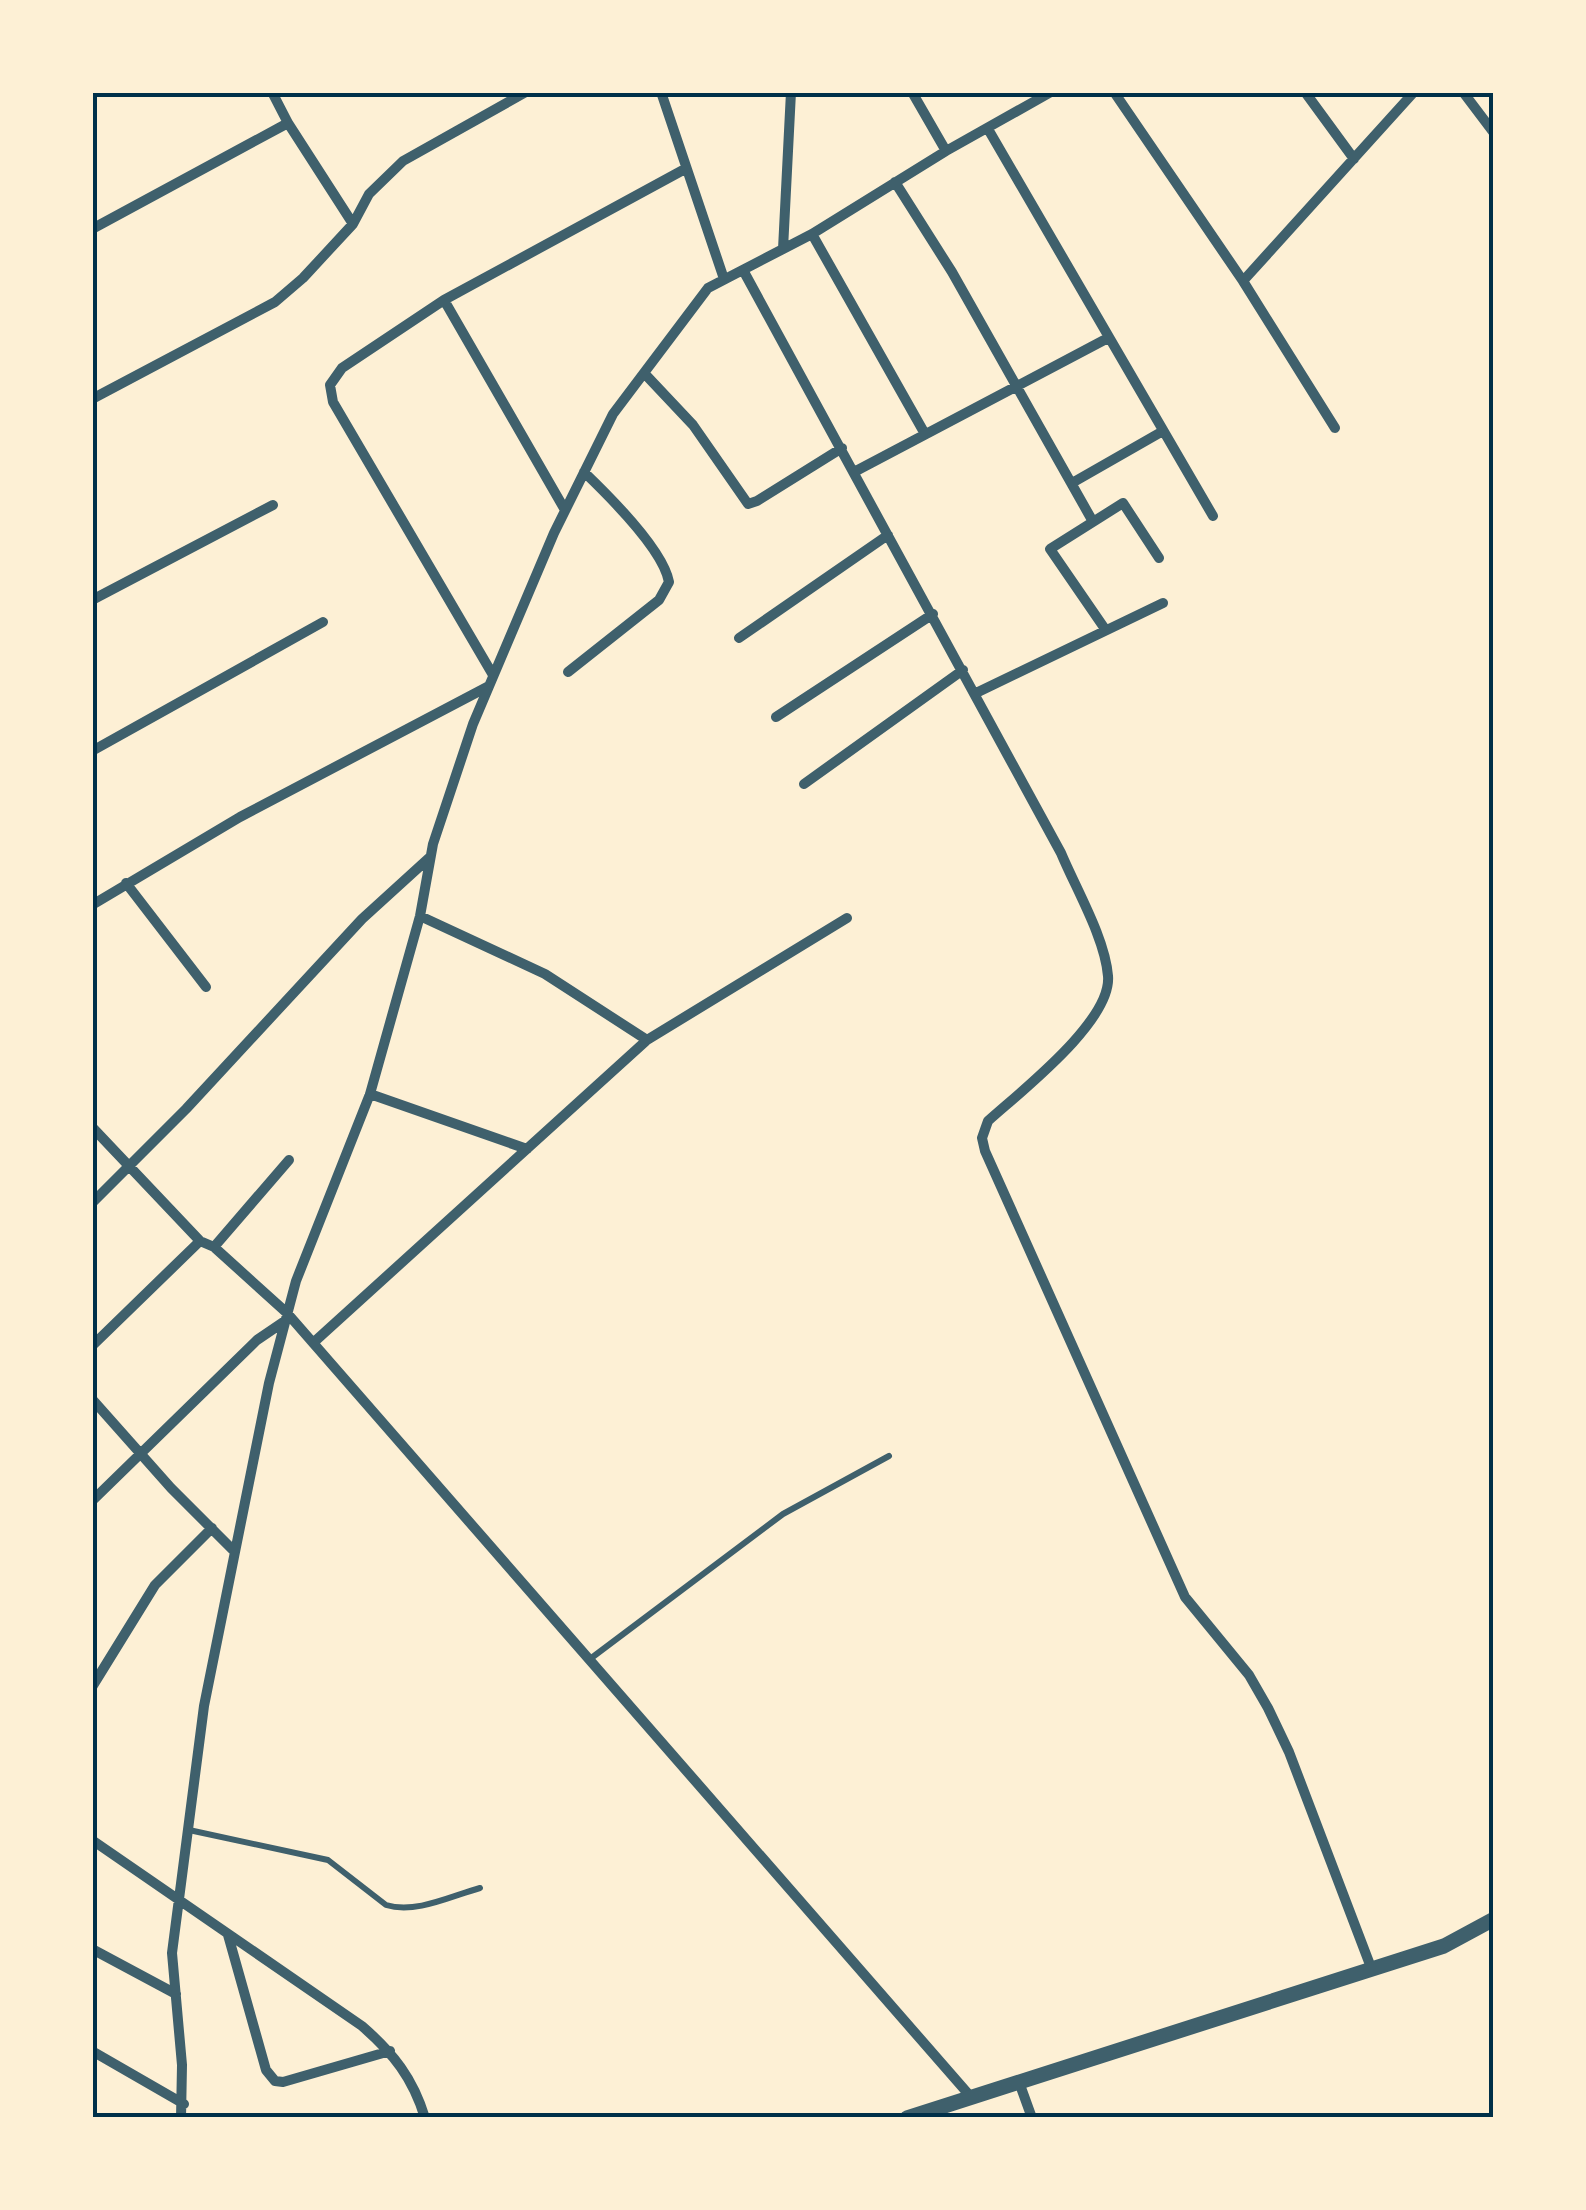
<svg xmlns="http://www.w3.org/2000/svg" width="1586" height="2210" viewBox="0 0 1586 2210" font-family="'PT Sans',sans-serif">
<style>
.lines{fill:none;stroke-linecap:round;stroke-linejoin:round}
.service{stroke:#3f606c;stroke-width:6}
.minor{stroke:#3f606c;stroke-width:10}
.tertiary{stroke:#3f606c;stroke-width:15}
.neatline{fill:none;stroke:#003049;stroke-width:4}
</style>
<rect width="100%" height="100%" fill="#fdf0d5"/>
<g class="lines">
<path class="service" d="M590 1659 783 1514 889 1456
M189 1830 328 1860 386 1905C416 1914 451 1896 480 1888"/>
<path class="minor" d="M272 92 288 123
M661 92 724 279
M912 92 946 151
M1114 92 1243 281 1335 428
M1305 92 1354 159
M1463 92 1494 133
M988 129 1213 516
M895 182 952 272 1092 520
M92 229 288 123 353 224
M812 234 925 434
M783 249 791 92
M743 270 1061 853C1076 889 1105 938 1108 976 1112 1021 1020 1092 988 1121L982 1138 985 1151 1185 1597 1249 1675 1268 1708 1289 1752 1372 1970
M1243 281 1414 92
M444 300 565 510
M644 373 693 425 748 504 757 501 842 448
M92 399 275 302 303 278 353 224 369 194 403 161 526 92
M854 472 1108 338
M1072 483 1163 431
M92 600 273 505
M1105 629 1050 549 1123 503 1159 558
M739 638 888 535
M568 672 659 600 669 582C663 549 609 496 584 472
M493 675 333 402 330 385 342 368 444 300 685 169
M976 693 1163 603
M776 717 933 614
M92 751 323 622
M804 784 963 670
M126 883 206 987
M92 905 240 817 489 686
M420 916 545 974 647 1040
M370 1094 527 1149
M92 1127 200 1241 214 1247 287 1313 971 2097
M92 1203 186 1109 362 919 429 858
M214 1247 289 1160
M313 1343 647 1040 847 918
M92 1346 200 1241
M92 1399 171 1488 235 1552
M92 1501 257 1340 285 1321
M92 1687 155 1585 212 1528
M92 1840 362 2026C393 2053 413 2078 425 2118
M228 1935 266 2070 275 2081 283 2082 390 2051
M92 1949 176 1994
M92 2051 184 2104
M1019 2082 1032 2118
M181 2118 182 2065 172 1953 204 1706 269 1383 296 1281 370 1094 420 916 433 844 473 724 554 533 613 414 708 288 812 234 946 151 1051 92"/>
<path class="tertiary" d="M907 2118 1444 1946 1494 1919"/>
</g>
<rect width="1586" height="2210" fill="none" stroke="#fdf0d5" stroke-width="190"/>
<rect x="95" y="95" width="1396" height="2020" class="neatline"/>
</svg>
